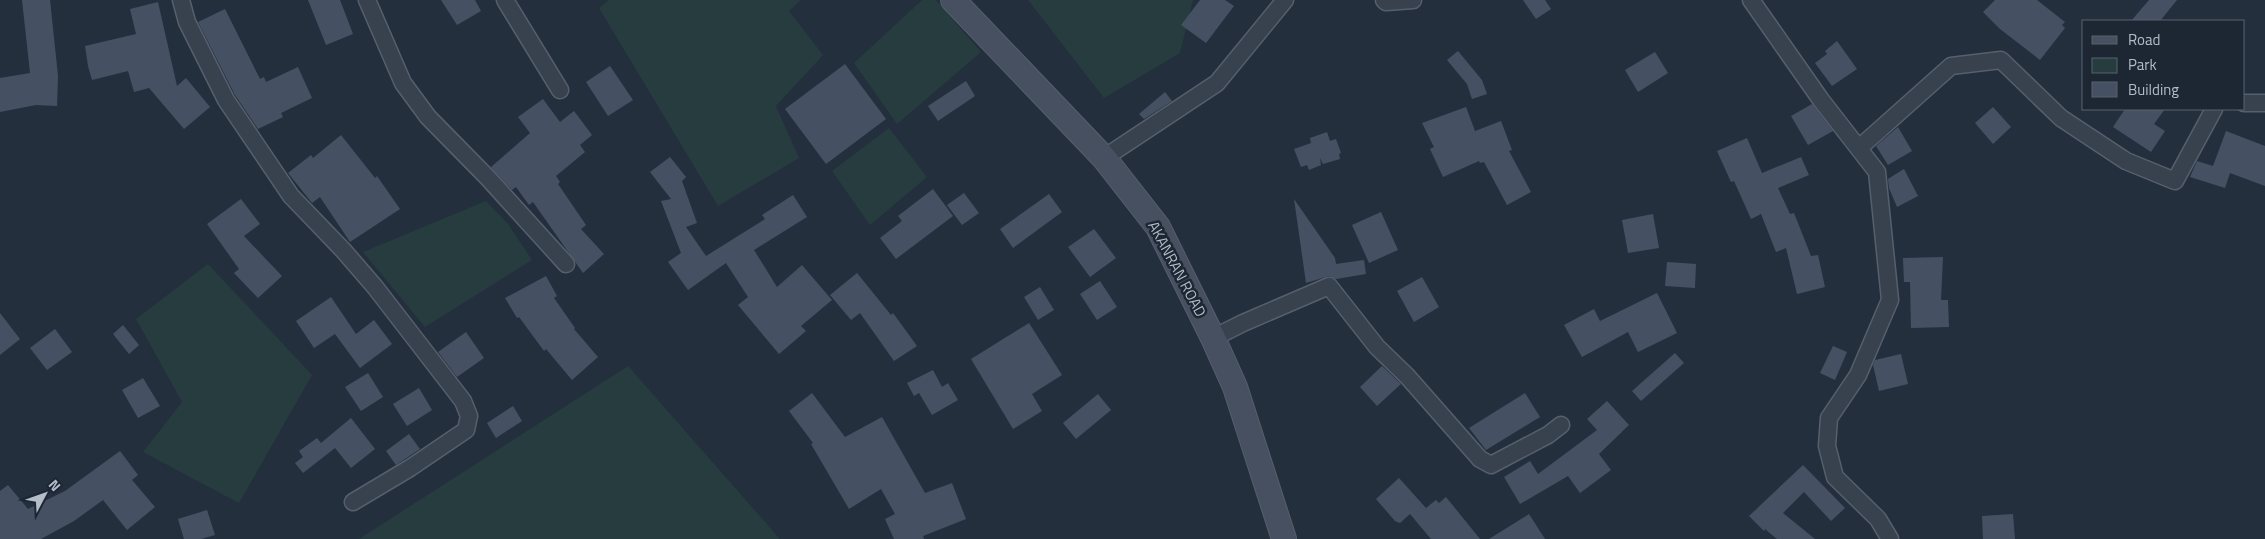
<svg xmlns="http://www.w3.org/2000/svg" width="2265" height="539" viewBox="0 0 2265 539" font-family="'Titillium Web',sans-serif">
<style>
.green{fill:#263c3f}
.building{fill:#455162}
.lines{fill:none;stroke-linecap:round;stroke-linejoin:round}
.minor-casing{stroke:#565f6c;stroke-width:19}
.secondary-casing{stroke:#565f6c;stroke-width:26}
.minor{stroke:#38414e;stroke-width:16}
.secondary{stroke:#465061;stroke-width:24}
.labels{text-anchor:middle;stroke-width:5;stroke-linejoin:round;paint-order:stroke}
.street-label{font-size:15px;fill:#b4bcc9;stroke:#1d2633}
</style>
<rect width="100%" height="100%" fill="#242f3e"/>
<path class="green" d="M609 0H801L789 11 823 55 776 106 799 158 718 206 599 8Z
M922 0H936L981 52 897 124 854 63Z
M1028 0H1193L1180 53 1104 98Z
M889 128 927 177 870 225 832 171Z
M486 201 508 224 532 260 425 327 363 252Z
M208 264 312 375 239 503 143 452 182 402 136 319Z
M628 366 780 539H359Z"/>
<path class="building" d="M22 0H50L58 76 57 106 36 105 0 112V78L30 73Z
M308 0H340L353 34 326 45Z
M441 0H475L481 11 457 25Z
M1200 0H1225L1234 6 1206 43 1181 25Z
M1523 0H1545L1551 9 1536 19Z
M1995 0H2037L2065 22 2062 25 2065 28 2040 60 2000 29 1983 12Z
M2149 0H2177L2160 21H2131Z
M158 2 177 86 186 78 210 107 184 129 149 88 134 92 128 71 92 80 88 66 85 46 136 34 130 9Z
M225 9 260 79 264 77 266 82 298 67 312 98 281 113 283 117 258 129 235 95 198 22Z
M1837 41 1857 69 1832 86 1815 63 1827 54 1825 51Z
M1458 51 1482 80 1487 94 1472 99 1467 84 1447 60Z
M1655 52 1668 73 1638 92 1625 70Z
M845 64 886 119 826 164 785 109Z
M610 66 633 100 608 116 586 82Z
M966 81 975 96 938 121 928 106Z
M1165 92 1172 101 1144 119 1139 114Z
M543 99 560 122 574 111 592 135 580 145 585 152 556 176 560 182 558 184 586 225 581 229 604 254 583 273 533 202 529 205 516 187 512 190 491 167 530 133 518 117Z
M1812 104 1833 131 1808 145 1791 116Z
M1466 107 1475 131 1501 121 1512 150 1509 151 1531 192 1507 205 1484 162 1480 163 1479 161 1443 177 1430 149 1434 147 1422 123Z
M1993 107 2011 127 1993 144 1975 123Z
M2125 109H2165L2154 124 2165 131 2151 152 2113 127Z
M1898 127 1912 151 1888 165 1876 146Z
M2226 131 2265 146V186L2230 173 2225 188 2190 177 2197 161 2213 166Z
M1327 132 1330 141 1336 139 1341 153 1339 154 1340 159 1323 164 1320 158 1321 165 1309 170 1307 165 1301 167 1294 149 1311 143 1310 138Z
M341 135 375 178 377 176 400 209 350 242 320 197 312 203 288 173 311 155 313 158Z
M1747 138 1762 173 1801 157 1809 175 1778 188 1790 214 1794 213 1811 256 1818 255 1825 287 1797 294 1786 248 1776 252 1761 214 1751 219 1734 181 1731 182 1717 151Z
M670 157 686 177 682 181 697 223 686 227 706 256 765 219 762 215 793 195 807 217 754 250 777 287 802 265 832 300 801 326 806 331 779 354 738 305 748 297 726 263 688 290 668 262 681 253 661 201 671 199 650 172Z
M1904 169 1918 196 1897 207 1889 188 1888 179Z
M933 189 953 216 896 259 880 238 902 221 898 216Z
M964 193 979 213 962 225 947 205Z
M1049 194 1062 212 1013 248 1000 229Z
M241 199 260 224 244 236 282 276 258 298 234 273 239 269 207 224Z
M1294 199 1335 258 1336 264 1364 260 1366 274 1336 279 1329 276 1306 283Z
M1381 212 1398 250 1369 263 1352 225Z
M1653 214 1659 248 1628 253 1622 220Z
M1094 229 1116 258 1090 277 1068 247Z
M1943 257 1941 300H1948L1949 327 1911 328 1910 282H1904L1903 258Z
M1667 262 1696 264 1695 288 1665 286Z
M857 273 891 315 893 313 917 346 894 361 860 313 851 320 830 295Z
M546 276 557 296 554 298 575 328 574 329 598 357 572 380 546 349 544 351 519 317 517 318 505 298Z
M1422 277 1439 307 1414 322 1397 291Z
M1100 281 1117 307 1097 320 1080 294Z
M1040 287 1054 310 1038 320 1024 297Z
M1657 293 1677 333 1638 352 1628 332 1582 357 1564 325 1594 309 1600 321Z
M331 297 356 334 374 320 392 344 360 368 335 334 314 348 296 321Z
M0 313 20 339 0 355Z
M1029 323 1062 375 1032 394 1042 411 1013 429 971 359Z
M123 325 139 345 129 354 113 334Z
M55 329 72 352 47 370 30 348Z
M466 332 484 358 457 377 438 352Z
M1833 346 1847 352 1835 380 1820 373Z
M1675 353 1684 363 1641 401 1632 391Z
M1901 354 1908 384 1879 391 1873 365 1875 360Z
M1382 366 1401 384 1377 406 1360 387Z
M933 370 942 387 948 383 958 400 932 415 919 393 914 396 907 383Z
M368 373 383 397 361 411 345 387Z
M143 378 160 406 138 418 122 390Z
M419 388 432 410 407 426 393 404Z
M812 393 845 437 882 417 925 493 952 483 966 519 923 536 924 539H894L885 519 895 514 881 489 849 509 811 444 813 443 789 411Z
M1525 393 1540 417 1486 450 1469 428Z
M1098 394 1111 410 1076 439 1063 423Z
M1607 401 1629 425 1599 454 1611 470 1580 493 1568 476 1520 504 1504 477 1530 461 1538 474 1597 430 1587 419Z
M513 406 522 421 496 438 487 423Z
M351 418 375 449 351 468 335 448 303 473 295 463 303 457 299 451 317 438 321 443Z
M409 434 420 449 396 465 386 451Z
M120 451 138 475 132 480 155 507 127 530 103 500 74 521 41 539H0V491L8 485 28 509 65 491Z
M1803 465 1845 508 1831 521 1804 492 1783 513 1815 539H1777L1765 529 1764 531 1749 516Z
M1399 478 1426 508 1436 500 1439 503 1446 497 1480 539H1431L1410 514 1400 523 1395 521 1376 499Z
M207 510 215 535 201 539H184L178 519Z
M1529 514 1545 539H1489Z
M2013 514 2015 539H1983L1982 516Z"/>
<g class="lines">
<g class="minor-casing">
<path id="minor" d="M181 0 187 22 226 100 291 196 343 250 375 287 463 401 469 416 466 430 410 468 353 502
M367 0 403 83 428 117 488 178 566 264
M505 0 560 90
M1384 0 1386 2 1413 0
M1751 0 1821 100 1877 172 1890 300 1858 375 1829 418 1827 446 1835 477 1878 519 1890 539
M2244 103H2265
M1859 148 1951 66 2001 60 2061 118 2126 161 2175 181 2214 109
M1104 158 1217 83 1285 0
M1213 338 1243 323 1329 286 1377 347 1407 376 1480 459 1491 465 1548 435 1561 425"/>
</g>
<g class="secondary-casing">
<path id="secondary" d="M953 0 1104 158 1158 227 1213 338 1235 387 1284 539"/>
</g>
<use href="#minor" class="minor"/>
<use href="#secondary" class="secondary"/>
</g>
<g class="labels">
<g class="street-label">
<text transform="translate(1177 269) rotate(62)" y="5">AKANRAN ROAD</text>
</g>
</g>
<rect x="2082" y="20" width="162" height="90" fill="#1d2633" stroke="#59626f"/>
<rect x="2092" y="36" width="25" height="8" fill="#465061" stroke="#59626f"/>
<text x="2128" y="45" font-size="15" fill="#b4bcc9">Road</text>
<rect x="2092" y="58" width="25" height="15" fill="#263c3f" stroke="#59626f"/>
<text x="2128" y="70" font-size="15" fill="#b4bcc9">Park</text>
<rect x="2092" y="82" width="25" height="15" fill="#455162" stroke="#59626f"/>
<text x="2128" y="95" font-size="15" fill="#b4bcc9">Building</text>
<g transform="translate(45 494) rotate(49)" stroke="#1d2633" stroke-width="4" paint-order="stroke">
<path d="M0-4L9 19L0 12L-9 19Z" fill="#b4bcc9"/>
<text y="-8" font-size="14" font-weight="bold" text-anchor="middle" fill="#b4bcc9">N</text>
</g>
</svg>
